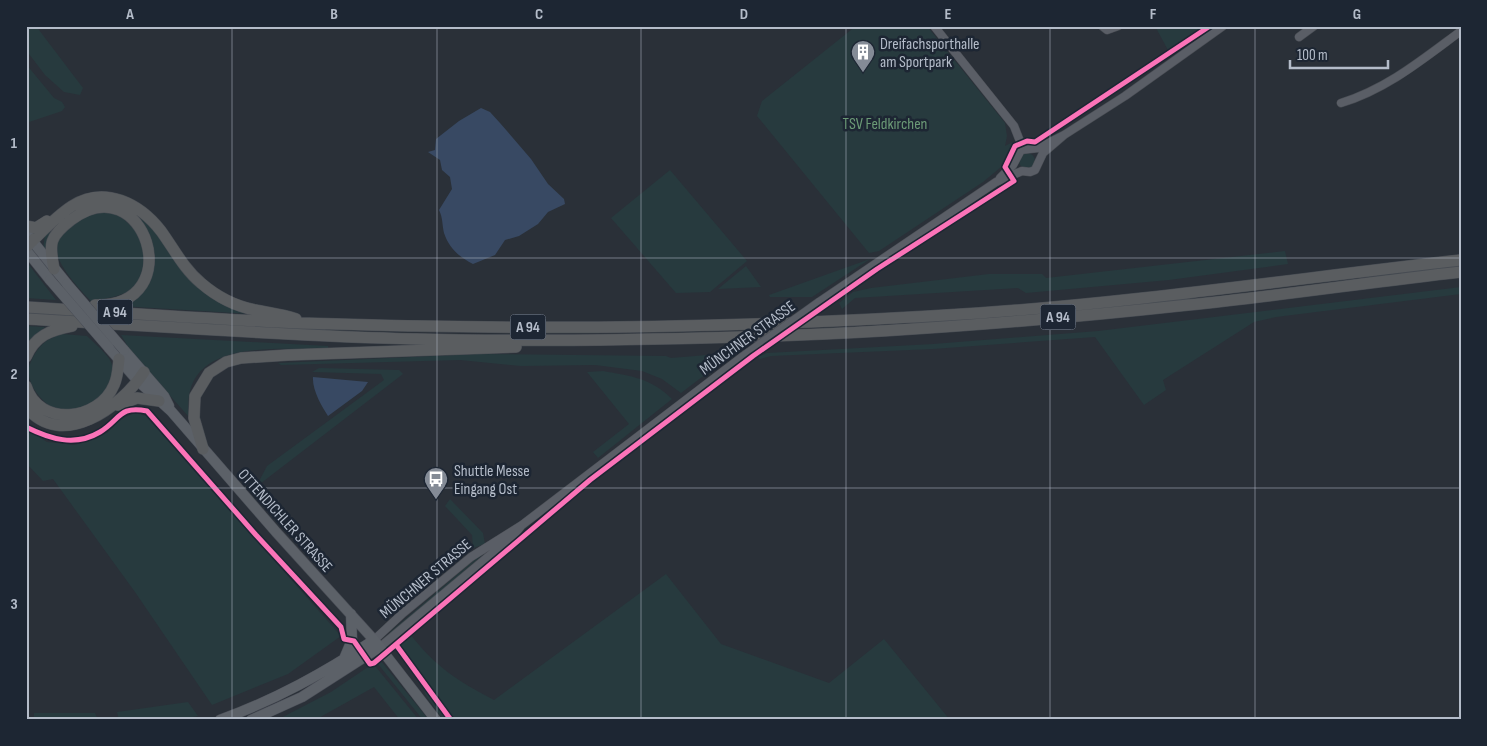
<svg xmlns="http://www.w3.org/2000/svg" width="1487" height="746" viewBox="0 0 1487 746" font-family="'Sofia Sans Condensed',sans-serif">
<style>
.green{fill:#273a3e}
.water{fill:#384963}
.lines{fill:none;stroke-linecap:round;stroke-linejoin:round}
.minor-casing{stroke:#484c53;stroke-width:9}
.major-casing{stroke:#484c55;stroke-width:11}
.highway-casing{stroke:#474c53;stroke-width:12}
.minor{stroke:#5a5e66;stroke-width:8}
.major{stroke:#5c6168;stroke-width:10}
.highway{stroke:#5a5d60;stroke-width:11}
.minor-bridge-casing{stroke:#484c53;stroke-width:9;stroke-linecap:butt}
.major-bridge-casing{stroke:#484c55;stroke-width:11;stroke-linecap:butt}
.minor-bridge{stroke:#5a5e66;stroke-width:8}
.major-bridge{stroke:#5c6168;stroke-width:10}
.cycleway-casing{stroke:#1d2633;stroke-width:8}
.cycleway{stroke:#fb73b8;stroke-width:5}
.grid{fill:none;stroke:#b4bcc9;stroke-width:1;stroke-opacity:0.55}
.labels{text-anchor:middle;stroke-width:5;stroke-linejoin:round;paint-order:stroke}
.shield{fill:#1d2633;stroke:#878f9c;stroke-width:1}
.shield-label{font-size:15px;font-weight:bold;fill:#b4bcc9}
.poi-label{font-size:16px;fill:#b4bcc9;stroke:#1d2633;text-anchor:start}
.park-label{font-size:16px;fill:#6b9a76;stroke:#1d2633}
.street-label{font-size:16px;fill:#b4bcc9;stroke:#1d2633}
.neatline{fill:none;stroke:#b4bcc9;stroke-width:2}
.grid-label{font-size:16px;text-anchor:middle;font-weight:bold;fill:#b4bcc9}
</style>
<rect width="100%" height="100%" fill="#2a3038"/>
<path class="green" d="M26 26H36L83 88 80 95 64 92 45 75 26 50Z
M856 26H927L1005 123 1007 136 1005 146 1013 142 1009 159 1001 167 983 182 879 251 869 253 757 116 762 101Z
M1155 26H1204L1205 28 1169 52Z
M26 64 54 98 62 102 65 107 62 111 26 123Z
M1019 161a8 8 0 1 1 16 0a8 8 0 1 1-16 0Z
M670 170 747 261 710 292 676 293 611 218Z
M103 201 124 205 152 224 180 264 251 314 120 306C129 297 147 285 152 273 160 251 148 215 123 209 112 206 96 208 85 208L49 252 43 248 45 235 73 212 84 206Z
M115 211 145 239C142 291 143 290 92 302 80 290 43 252 60 234 63 230 69 228 73 225 91 212 93 212 115 211Z
M1285 251 1288 264 1169 280 1026 293 1018 288 855 298 842 309 839 303 853 292 871 288 989 274H1042L1046 278Z
M870 259 812 297H770L769 295Z
M26 261 56 300 26 298Z
M746 266 761 287 718 289Z
M1461 287V294L1276 317 1254 322 1163 380 1166 390 1144 405 1095 337 933 349 771 356 760 359 758 357 767 353 933 344 1098 331Z
M26 326 45 327 26 344Z
M62 334 87 336C94 343 107 353 111 362 123 391 82 415 57 409 48 407 39 397 34 389 30 383 27 370 30 364 36 348 46 338 62 334Z
M121 335 328 346V349C276 350 179 337 189 417L132 353Z
M478 354 666 356 671 358 719 354 723 361 681 393 662 379 642 371 595 365 521 366 460 360 281 365 278 363Z
M319 368 399 370 403 374 256 487 267 466 384 380 381 374 312 372Z
M603 371C631 376 651 378 672 399L598 458 593 452 629 424 587 372Z
M135 413 146 416 341 636 288 674 212 705 135 592 53 479 43 481 26 463V429L47 442 75 445 107 433 121 419Z
M450 499 483 533 485 544 473 548 472 535 445 506Z
M485 551 486 552 391 634 390 632Z
M666 574 721 644 829 683 884 639 950 720H455L401 646V642L410 634C436 667 456 680 494 700Z
M396 648 418 674 449 720H443L425 694 424 689 396 651Z
M381 661 429 720H423L378 664Z
M371 665 376 667 419 720H400L374 687 315 720H277L331 692Z
M188 702 198 716 178 720H119L117 712Z
M34 713H95L98 720H34Z"/>
<path class="water" d="M481 108 490 112 500 123 531 159 548 184 564 199 565 204 548 212 538 224 519 236 505 240 495 255 473 264C459 257 449 248 444 233 442 225 443 218 439 210L452 189 450 177 442 170 440 160 428 152 435 150 436 139 459 121Z
M313 377 368 382 362 391 328 416C322 407 312 390 313 377Z"/>
<g class="lines">
<g class="minor-casing">
<path id="minor" d="M934 26 1014 126 1023 149
M1102 26 1107 30 1118 26
M1299 37 1314 26
M1341 103C1387 89 1423 59 1461 31
M1000 178 1013 165 1021 150 1038 148 1064 135 1125 96 1223 26
M819 302 996 182 1022 171 1030 172 1035 170 1043 153 1064 135
M374 640 402 614 471 557 522 525 742 357
M380 647 514 535 521 526"/>
</g>
<g class="major-casing">
<path id="major" d="M26 233 67 284
M26 250 50 280
M109 348 138 381 171 411 276 532 374 640 436 720
M124 350 164 396 169 406
M344 659 352 640 351 614
M220 720C277 699 324 673 374 640
M251 720 302 697 380 647"/>
</g>
<g class="highway-casing">
<path id="highway" d="M26 226 36 228 47 221
M26 247C41 233 55 217 72 206 105 185 140 204 161 231 174 249 184 269 201 283 216 296 235 306 255 310 269 313 282 314 296 319
M54 269C49 243 49 237 71 220 144 164 191 307 95 305
M26 307C118 313 209 319 300 323 527 331 753 328 979 313 1140 302 1300 278 1461 260
M26 319C156 326 286 336 416 339 524 342 633 340 741 337 890 333 1040 321 1188 305 1279 296 1370 282 1461 272
M26 357C35 336 50 330 72 326
M26 386C39 428 99 421 114 385 118 377 118 367 119 359
M118 405 137 398 159 401
M26 407C62 451 121 407 144 372
M203 449 194 418 195 396 209 373 226 362 241 358 288 355 516 347"/>
</g>
<use href="#minor" class="minor"/>
<use href="#major" class="major"/>
<use href="#highway" class="highway"/>
<g class="minor-bridge-casing">
<path id="minor-bridge" d="M742 357 819 302"/>
</g>
<g class="major-bridge-casing">
<path id="major-bridge" d="M50 280 109 348
M67 284 124 350"/>
</g>
<use href="#minor-bridge" class="minor-bridge"/>
<use href="#major-bridge" class="major-bridge"/>
<g class="cycleway-casing">
<path id="cycleway" d="M26 427C50 439 75 447 100 432 120 420 119 405 147 411L256 535 341 627 344 639 354 641 370 664 374 663 590 480 753 356 877 269 1014 181 1005 167 1015 146 1027 141 1035 142 1210 26
M397 646 451 720"/>
</g>
<use href="#cycleway" class="cycleway"/>
</g>
<path class="grid" d="M232 26V720M437 26V720M641 26V720M846 26V720M1050 26V720M1255 26V720M26 258H1461M26 488H1461"/>
<defs>
<g id="building-pin" transform="scale(1.25)"><path d="M0 17L-7.5 6A9.5 9.5 0 1 1 7.5 6Z" fill="#848b96" stroke="#1d2633"/><path d="M-4-6H4V6H1V3H-1V6H-4ZM-2.5-4.3h1.7v1.8h-1.7ZM.8-4.3h1.7v1.8H.8ZM-2.5-1h1.7V.8h-1.7ZM.8-1h1.7V.8H.8Z" fill="#fff"/></g>
<g id="bus-pin" transform="scale(1.25)"><path d="M0 17L-7.5 6A9.5 9.5 0 1 1 7.5 6Z" fill="#848b96" stroke="#1d2633"/><path d="M-5-6H5V4H4V6H2V4H-2V6H-4V4H-5ZM-3.5-4V0h7V-4ZM-3.5 1.2v1.5H-2V1.2ZM2 1.2v1.5H3.5V1.2Z" fill="#fff"/></g>
</defs>
<g fill-rule="evenodd">
<use href="#building-pin" x="863" y="52"/>
<use href="#bus-pin" x="436" y="479"/>
</g>
<g class="labels">
<g class="shield">
<rect x="97.5" y="299.5" width="35" height="25" rx="4"/>
<rect x="1040.5" y="304.5" width="35" height="25" rx="4"/>
<rect x="510.5" y="314.5" width="35" height="25" rx="4"/>
</g>
<g class="shield-label">
<text x="115" y="317">A 94</text>
<text x="1058" y="322">A 94</text>
<text x="528" y="332">A 94</text>
</g>
<g class="poi-label">
<text x="880" y="49">Dreifachsporthalle<tspan x="880" dy="18">am Sportpark</tspan></text>
<text x="454" y="476">Shuttle Messe<tspan x="454" dy="18">Eingang Ost</tspan></text>
</g>
<g class="park-label">
<text x="885" y="129">TSV Feldkirchen</text>
</g>
<g class="street-label">
<text transform="translate(747 337) rotate(-36)" y="6">MÜNCHNER STRASSE</text>
<text transform="translate(286 520) rotate(48)" y="6">OTTENDICHLER STRASSE</text>
<text transform="translate(425 578) rotate(-40)" y="6">MÜNCHNER STRASSE</text>
</g>
</g>
<rect width="1487" height="746" fill="none" stroke="#1d2633" stroke-width="55"/>
<path d="M1290 60v8h98v-8" fill="none" stroke="#b4bcc9" stroke-width="2.5"/>
<text x="1297" y="60" font-size="15" fill="#b4bcc9" stroke="#1d2633" stroke-width="4" paint-order="stroke">100 m</text>
<rect x="28" y="28" width="1432" height="690" class="neatline"/>
<g class="grid-label">
<text x="130" y="19">A</text>
<text x="334" y="19">B</text>
<text x="539" y="19">C</text>
<text x="744" y="19">D</text>
<text x="948" y="19">E</text>
<text x="1153" y="19">F</text>
<text x="1357" y="19">G</text>
<text x="14" y="148">1</text>
<text x="14" y="379">2</text>
<text x="14" y="609">3</text>
</g>
</svg>
